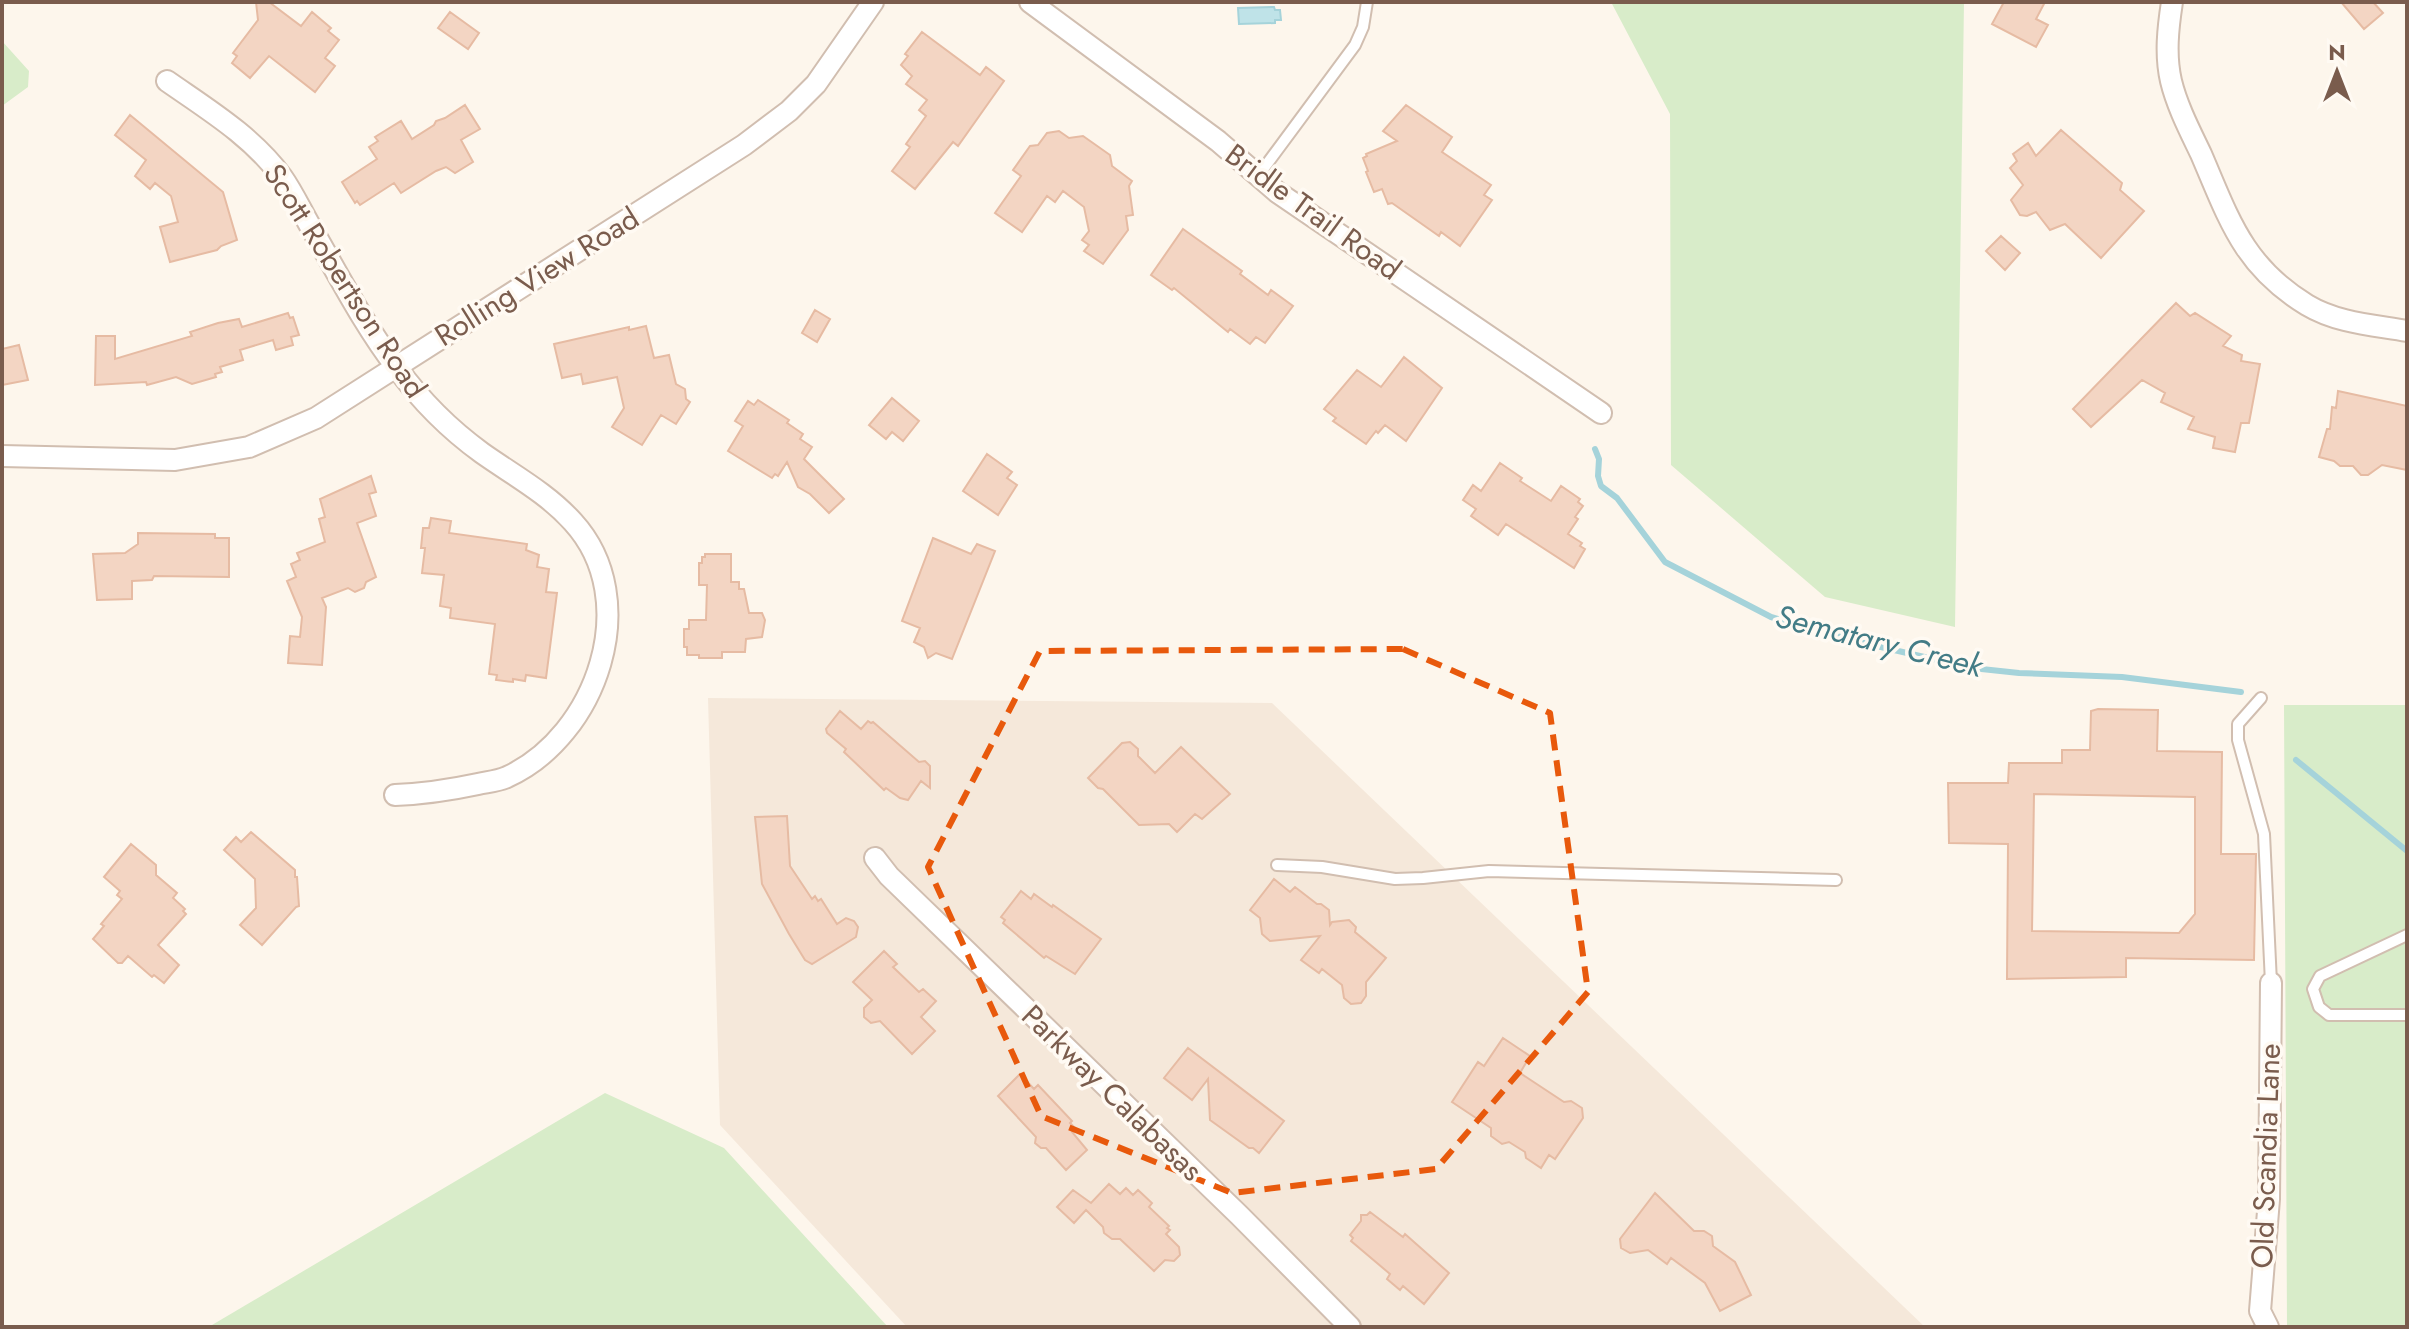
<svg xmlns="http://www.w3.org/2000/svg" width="2409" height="1329" viewBox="0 0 2409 1329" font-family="Jost,sans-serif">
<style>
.residential{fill:#f5e8da}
.green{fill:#d8ecc9}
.water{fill:#bfe3e8;stroke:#a5d3da;stroke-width:2}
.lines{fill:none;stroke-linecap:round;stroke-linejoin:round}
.stream{stroke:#a5d3da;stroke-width:6}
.building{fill:#f3d5c3;stroke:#e6bba3;stroke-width:2;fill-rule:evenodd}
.service-casing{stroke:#d1beb0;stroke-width:14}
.minor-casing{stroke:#d1beb0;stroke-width:24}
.service{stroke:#fff;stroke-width:10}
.minor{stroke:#fff;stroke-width:20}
.marked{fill:none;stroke:#e8590c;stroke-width:6;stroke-dasharray:16 10;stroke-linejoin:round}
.labels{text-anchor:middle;stroke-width:7;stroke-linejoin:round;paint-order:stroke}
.street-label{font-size:30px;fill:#7a5c4d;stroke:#fffaf3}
.water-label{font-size:32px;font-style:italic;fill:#437c86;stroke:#fffaf3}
</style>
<rect width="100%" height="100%" fill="#fdf6ec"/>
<path class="residential" d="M708 698 1272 703 1925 1327H907L720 1125Z"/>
<path class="green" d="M1611 2H1964L1955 627 1825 597 1671 465 1670 114Z
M2 41 29 71 28 87 2 106Z
M2284 705H2407V1327H2287Z
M605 1093 724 1148 888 1327H213L212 1325Z"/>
<path class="water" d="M1274 7 1275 10H1280L1281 20H1275V23L1239 24 1238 8Z"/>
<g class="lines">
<path class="stream" d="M1595 449 1599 459 1598 476 1601 486 1617 498 1665 562 1771 617 1855 641 1972 668 2019 673 2122 677 2241 692
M2296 760 2407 851"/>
</g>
<path class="building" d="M256 2H269L301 26 312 12 331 28 328 31 339 40 325 58 335 66 315 92 269 56 250 78 232 63 237 56 233 53 258 20Z
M2004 2H2045L2036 19 2048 25 2036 47 1992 24Z
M2341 2H2373L2383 13 2364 29Z
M450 12 479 33 468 49 438 28Z
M922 32 980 75 986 67 1004 81 958 146 953 142 915 189 892 171 910 147 906 144 926 116 919 110 927 100 906 84 912 76 901 65 908 56 905 54Z
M465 105 480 129 461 140 473 162 455 173 446 167 436 171 401 193 394 183 360 205 357 201 355 203 342 182 377 159 369 147 378 141 375 137 401 121 412 139 434 125 436 121 445 118Z
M1406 105 1452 137 1442 152 1491 185 1484 195 1492 200 1460 246 1441 232 1439 236 1392 203 1388 204 1382 189 1374 192 1366 172 1368 171 1363 158 1367 156 1366 154 1397 141 1383 131Z
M130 115 223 192 237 240 221 246 217 250 170 262 160 227 178 222 171 196 155 183 150 189 135 176 146 160 115 135Z
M2061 130 2122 183 2120 190 2144 211 2101 258 2065 224 2050 230 2036 212 2027 216 2020 215 2011 200 2023 185 2010 168 2017 161 2013 154 2028 143 2036 156Z
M1059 131 1069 138 1083 136 1110 155 1112 166 1132 181 1129 186 1133 215 1126 216 1128 230 1103 264 1084 251 1089 245 1082 240 1089 231 1084 207 1063 191 1055 202 1047 196 1022 232 995 213 1021 176 1013 170 1030 146 1038 145 1047 133Z
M1183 229 1242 271 1240 274 1268 295 1271 290 1293 306 1265 343 1256 337 1250 344 1230 329 1228 332 1174 288 1172 290 1151 275Z
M2001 236 2020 253 2005 270 1986 251Z
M2176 303 2190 316 2195 313 2231 336 2223 346 2242 355 2241 361 2260 364 2249 423H2241L2235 452 2213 448 2215 437 2188 429 2194 417 2161 402 2165 393 2142 380 2091 427 2073 409Z
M815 310 830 319 817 342 802 333Z
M288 313 290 318 293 317 299 335 291 337 293 345 276 350 273 340 240 350 243 360 220 367 222 372 215 374 216 377 192 384 176 377 147 385 146 382 95 385 96 336H115V359L192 336 190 332 218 323 239 319 242 327Z
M646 326 654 358 669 355 676 384 685 389 686 399 690 402 676 424 661 415 642 445 612 427 624 408 617 377 583 384 581 374 562 378 554 344 629 327V330Z
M19 345 28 380 2 385V349Z
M1404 357 1442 388 1406 441 1385 425 1378 433 1376 431 1366 444 1333 421 1336 418 1324 409 1357 370 1381 387Z
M2338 391 2407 406V470L2382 465 2368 475H2361L2353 466H2340L2334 461 2319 457 2327 429H2330L2332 407 2336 408Z
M892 398 919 421 903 441 892 432 886 439 869 425Z
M758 400 789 420 787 423 803 434 800 439 812 447 804 459 844 499 829 513 810 494 798 487 787 462 778 476 775 474 772 478 728 451 743 426 735 421 748 401 754 405Z
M987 454 1012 472 1007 478 1017 485 998 515 963 491Z
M1500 463 1522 478 1520 481 1551 501 1561 486 1580 499 1578 502 1583 506 1575 517 1578 519 1568 534 1582 543 1580 546 1585 549 1574 568 1506 524 1498 535 1471 516 1476 509 1463 500 1473 485 1481 491Z
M371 476 376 492 369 494 376 516 357 523 376 577 366 582 364 588 355 592 348 588 322 598 326 607 322 665 288 663 290 636 300 637 302 617 287 581 296 577 291 564 300 560 297 553 325 542 319 519 325 517 320 499Z
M431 518 451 521 449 533 527 544 526 550 539 555 537 567 549 569 546 592 557 593 546 678 526 675 525 681 513 679V682L496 680 497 675 489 674 495 624 450 618 451 608 440 606 444 575 422 573 425 548H421L423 528H429Z
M138 533 215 534V538H229V577L154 576 152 580 132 581V599L97 600 93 554 125 553 138 544Z
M933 538 971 554 977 544 995 551 952 659 936 653 928 658 924 647 914 642 920 628 902 621Z
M705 554H731V582H739V589H744L749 613H762L765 620 762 637 746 639 745 652H722V658H699V655H687V647H684V629H689V620H706L707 585H699V563H702V557H705Z
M2098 709 2158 710 2157 751 2222 752 2221 854H2256L2254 960 2126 958V977L2007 979 2008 844 1949 843 1948 783H2008L2009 763H2062V750H2090L2091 711ZM2034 794 2195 797V914L2179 933 2032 931Z
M840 711 861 729 868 721 871 723 873 722 919 762 925 761 930 766V788L921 781 908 800 900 798 886 788 884 790 844 752 846 749 827 733 826 729Z
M1130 742 1138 749V756L1155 773 1181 747 1230 794 1202 819 1195 814 1177 832 1169 824 1139 825 1103 789 1098 788 1088 778 1122 743Z
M787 816 790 866 812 899 815 896 818 901 821 899 837 924 846 918 854 921 858 927 856 937 812 964 805 960 789 934 762 884 755 817Z
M251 832 295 870V877H297L299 906 296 907 262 945 240 925 256 908 255 879 224 850 236 837 241 842Z
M131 844 156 865V875L177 893 173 898 185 909 183 911 186 914 158 945 179 965 164 983 154 975 152 977 128 956 122 963H118L93 939 104 926 101 924 122 899 117 895 120 891 104 877Z
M1274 879 1290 892 1295 887 1317 904H1321L1329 910 1330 925 1332 922 1349 920 1356 927 1355 932 1386 958 1366 982V996L1361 1003 1351 1004 1344 998 1342 985 1322 969 1319 973 1301 960 1320 936 1270 941 1262 934 1260 918 1250 910Z
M1021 891 1031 899 1034 894 1052 907 1053 905 1101 939 1075 974 1046 956 1044 958 1003 923 1005 920 1001 917Z
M884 951 897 964 893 967 919 992 923 989 936 1001 921 1017 935 1031 912 1054 880 1021 871 1023 864 1017V1008L872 1000 853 982Z
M1503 1038 1530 1056 1520 1073 1564 1102 1571 1101 1582 1108 1583 1118 1555 1159 1549 1155 1541 1168 1526 1158 1525 1152 1509 1142 1502 1144 1491 1136V1128L1452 1102 1478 1062 1484 1066Z
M1188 1048 1284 1121 1259 1153 1253 1148H1249L1210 1120 1208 1079 1192 1100 1164 1078Z
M1020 1074 1034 1089 1038 1085 1072 1121 1070 1123 1076 1129 1072 1132 1087 1150 1066 1170 1046 1148H1041L1035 1143 1036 1137 998 1096Z
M1109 1184 1120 1194 1126 1188 1133 1195 1138 1190 1152 1203 1149 1207 1169 1226 1167 1228 1170 1230 1166 1234 1179 1247 1180 1255 1174 1261 1165 1260 1154 1271 1120 1239H1112L1104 1233 1103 1227 1086 1210 1074 1223 1057 1207 1073 1190 1091 1203Z
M1655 1193 1694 1231H1704L1712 1236 1713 1246 1735 1262 1751 1295 1720 1311 1705 1283 1671 1258 1667 1264 1648 1250 1630 1253 1621 1248 1620 1239Z
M1370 1212 1403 1237 1405 1234 1449 1273 1424 1304 1403 1286 1400 1290 1387 1279 1390 1274 1351 1241 1353 1238 1350 1235 1361 1221V1215H1367Z"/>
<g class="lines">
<g class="service-casing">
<path id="service" d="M1258 176 1355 45 1363 27 1367 2
M2261 698 2238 724V740L2264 834 2271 983
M1277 865 1322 867 1395 879 1423 878 1489 871 1836 880
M2407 935 2320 976 2313 989 2319 1007 2329 1015H2407"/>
</g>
<g class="minor-casing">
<path id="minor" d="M1030 2 1218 141 1277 192 1601 413
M2172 2C2168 28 2165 55 2171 81 2177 106 2190 131 2201 154 2229 219 2243 266 2307 305 2337 323 2373 325 2407 331
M167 81C207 109 252 136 282 177 292 191 300 208 309 224 337 272 363 324 397 368 421 401 449 429 482 453 513 475 547 493 573 522 644 600 597 736 507 777 499 781 487 782 478 784 450 790 423 794 395 795
M2 456 175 460 249 447 316 418 744 145 789 111 816 84 873 2
M875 858 889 876 1239 1215 1350 1327
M2268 1327 2260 1311 2269 1199 2271 983"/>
</g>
<use href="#service" class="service"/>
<use href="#minor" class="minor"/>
</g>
<path class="marked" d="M1403 649 1550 713 1588 992 1436 1169 1232 1193 1041 1116 928 867 1040 651Z"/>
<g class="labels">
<g class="street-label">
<text transform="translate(1313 212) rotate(36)" y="10">Bridle Trail Road</text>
<text transform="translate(537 277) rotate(-32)" y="10">Rolling View Road</text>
<text transform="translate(345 281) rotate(57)" y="10">Scott Robertson Road</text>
<text transform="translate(1112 1093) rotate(44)" y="10">Parkway Calabasas</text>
<text transform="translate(2266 1156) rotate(-88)" y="10">Old Scandia Lane</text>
</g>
<g class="water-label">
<text transform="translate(1879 641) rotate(14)" y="11">Sematary Creek</text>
</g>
</g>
<rect width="2409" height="1329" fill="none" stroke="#7a5c4d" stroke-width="8"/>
<g transform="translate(2337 72)" stroke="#fffaf3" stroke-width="6" paint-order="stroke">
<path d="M0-6L14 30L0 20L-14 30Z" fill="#7a5c4d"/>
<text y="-12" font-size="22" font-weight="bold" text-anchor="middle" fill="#7a5c4d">N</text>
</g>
</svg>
